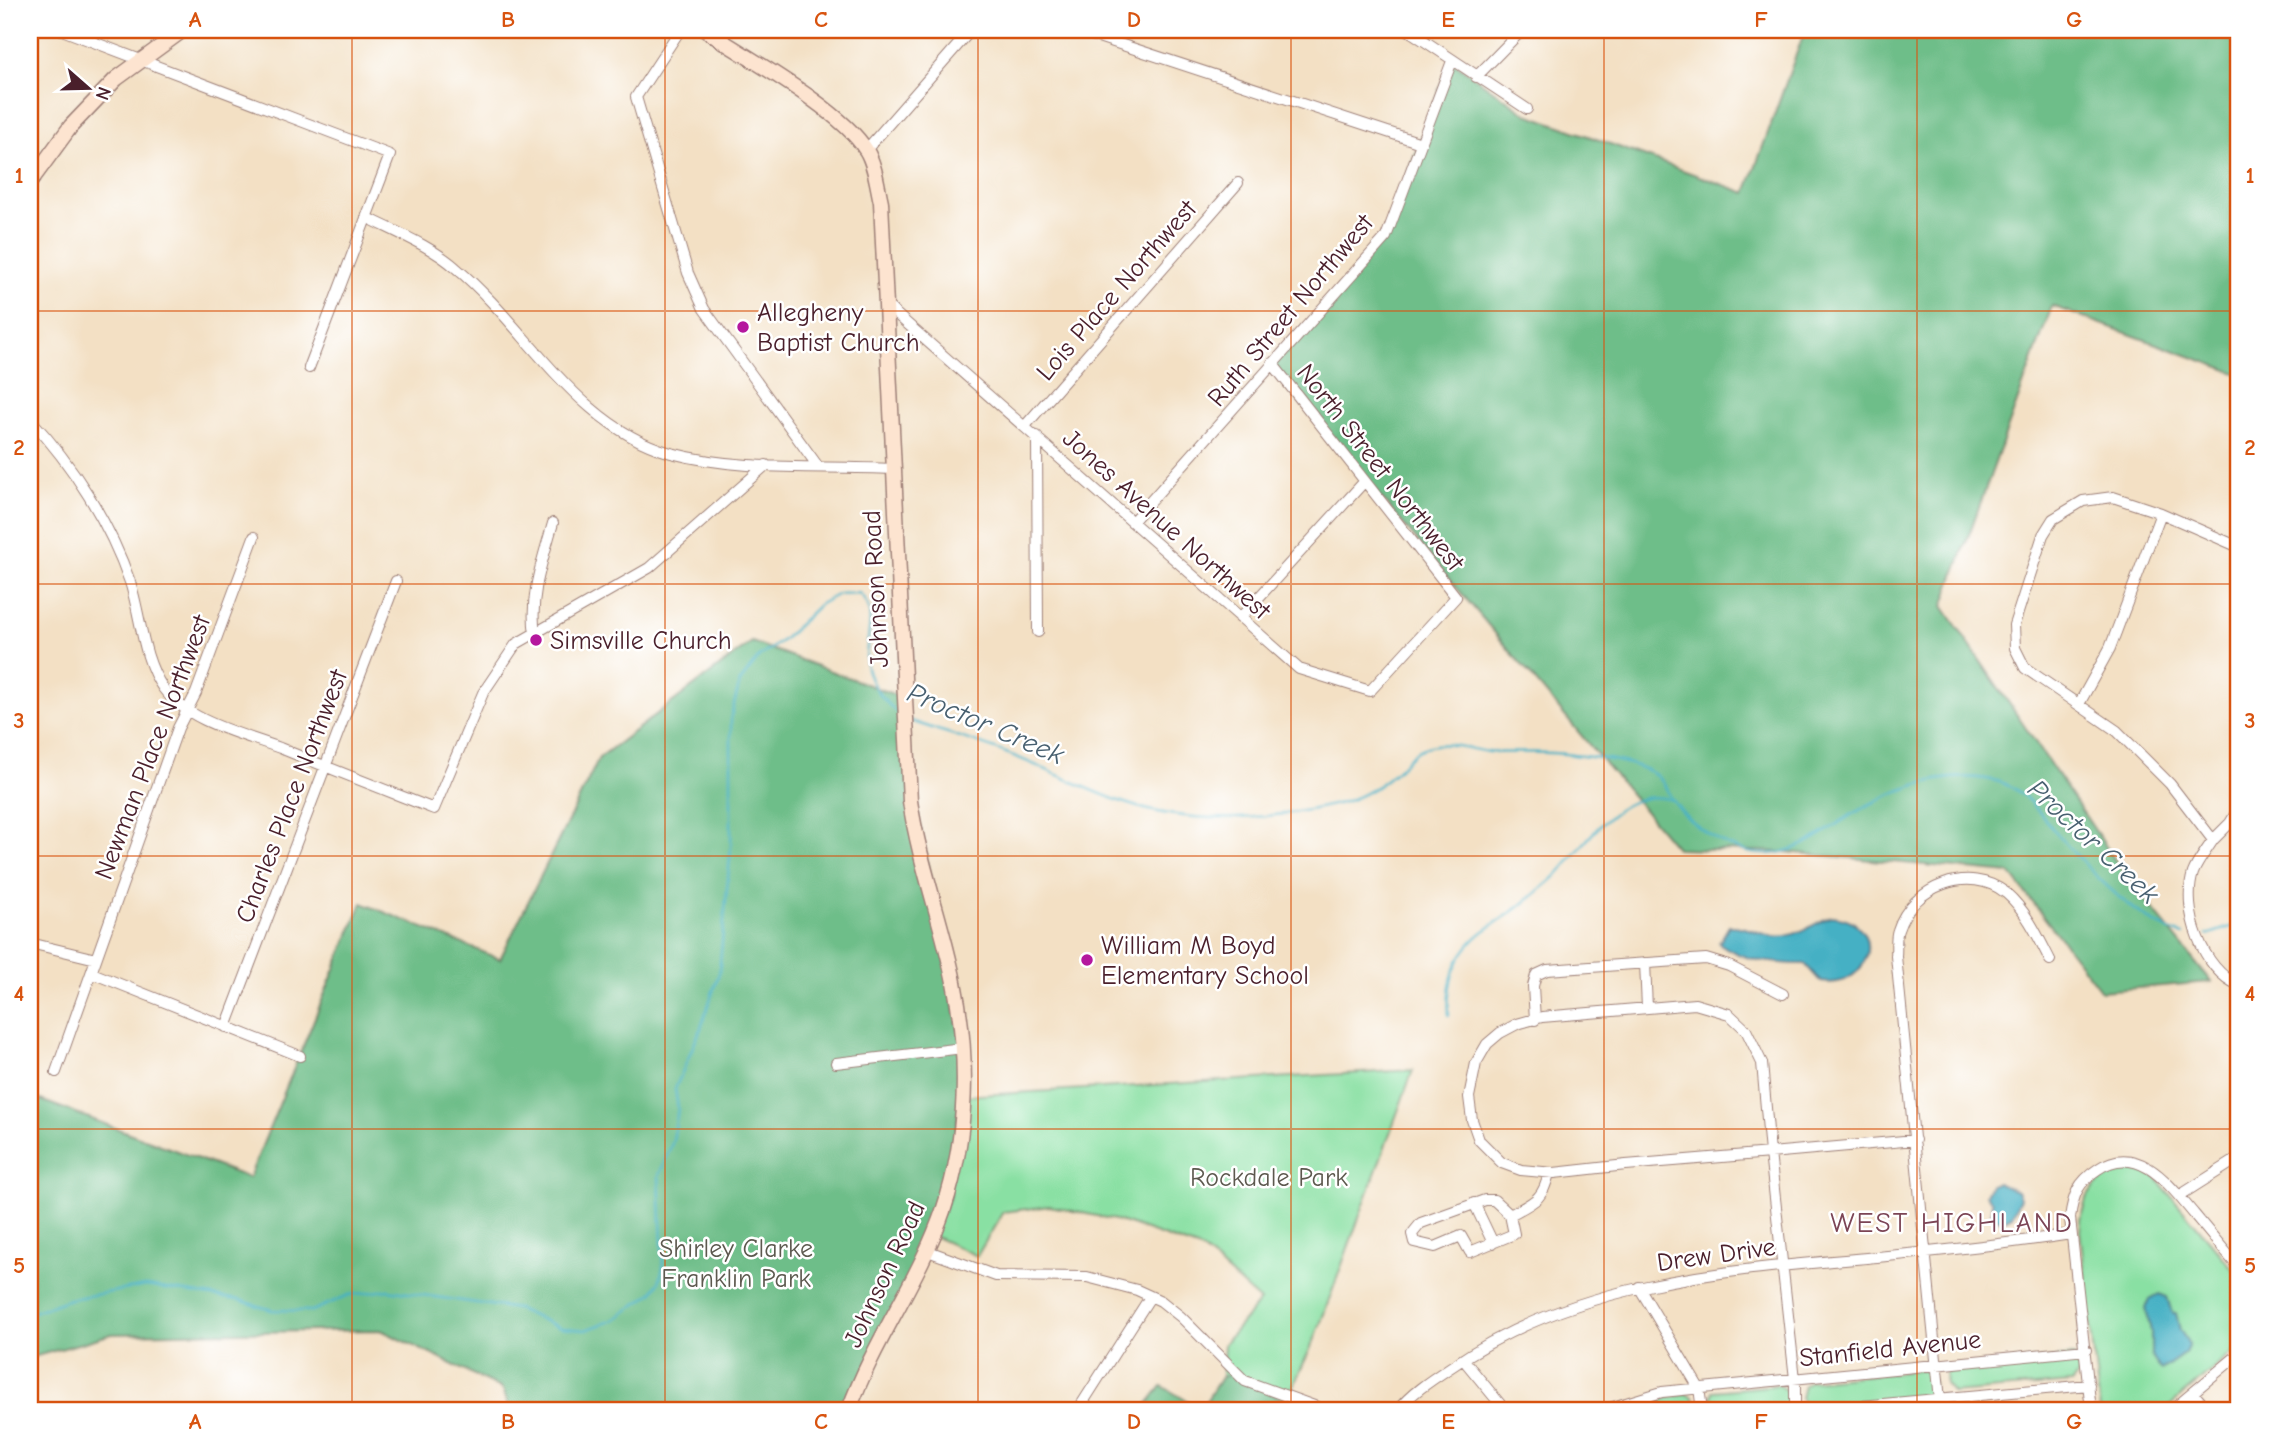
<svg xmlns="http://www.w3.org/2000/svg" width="2269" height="1440" viewBox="0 0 2269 1440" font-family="'Comic Neue',sans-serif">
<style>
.green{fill:#89e0a3;stroke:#6a8067;stroke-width:2}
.forest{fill:#6ebe89;stroke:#5c6e5a;stroke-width:2}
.water{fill:#45b0c4;stroke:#486878;stroke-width:2}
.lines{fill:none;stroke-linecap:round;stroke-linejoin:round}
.stream{stroke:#45b0c4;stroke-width:2.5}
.street-casing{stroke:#9e8078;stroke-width:12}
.secondary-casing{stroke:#9e8078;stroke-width:17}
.street{stroke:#fff;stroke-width:10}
.secondary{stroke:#fde4d0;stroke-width:14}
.grid{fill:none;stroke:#d8530f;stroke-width:2;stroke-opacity:0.55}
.poi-dot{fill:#b5179e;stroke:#fff;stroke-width:2.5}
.labels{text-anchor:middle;stroke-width:5;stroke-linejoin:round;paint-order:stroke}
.street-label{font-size:26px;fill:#4a1f2b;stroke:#fff}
.poi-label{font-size:26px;fill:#4a1f2b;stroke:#fff;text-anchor:start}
.park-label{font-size:26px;fill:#5d594f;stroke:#fff}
.water-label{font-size:28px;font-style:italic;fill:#486070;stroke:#fff}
.neighbourhood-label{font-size:28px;letter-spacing:2px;fill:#7c4556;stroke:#fff}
.neatline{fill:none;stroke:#d8530f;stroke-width:2.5}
.grid-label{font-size:23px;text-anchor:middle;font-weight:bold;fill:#d8530f}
</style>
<rect width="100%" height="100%" fill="#fff"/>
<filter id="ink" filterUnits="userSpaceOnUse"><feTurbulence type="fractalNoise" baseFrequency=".0143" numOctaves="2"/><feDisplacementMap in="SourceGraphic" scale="14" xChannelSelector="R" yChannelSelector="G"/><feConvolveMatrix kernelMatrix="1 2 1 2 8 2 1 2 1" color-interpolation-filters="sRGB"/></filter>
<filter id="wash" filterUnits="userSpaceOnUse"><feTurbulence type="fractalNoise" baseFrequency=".00686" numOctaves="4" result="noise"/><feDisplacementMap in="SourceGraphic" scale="28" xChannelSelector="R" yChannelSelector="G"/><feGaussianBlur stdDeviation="1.57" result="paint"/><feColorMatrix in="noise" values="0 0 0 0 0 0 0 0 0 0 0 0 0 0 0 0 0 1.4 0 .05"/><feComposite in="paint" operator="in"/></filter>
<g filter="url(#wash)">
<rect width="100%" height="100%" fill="#f3e0c4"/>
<path class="green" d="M1413 1070 1314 1341 1286 1401 1238 1376H1222L1224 1344 1260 1301 1203 1250 1120 1221 1050 1206 1003 1212 977 1256 933 1236 963 1096Z
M2116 1170 2151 1172 2239 1276V1347L2165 1410H2100L2080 1231C2082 1199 2089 1187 2116 1170Z
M2073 1356 2077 1359 2080 1373 2071 1383 1953 1393 1945 1384 1946 1373 1952 1368Z
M1923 1370 1929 1373 1934 1383 1928 1397 1818 1408 1806 1406 1801 1398 1804 1385 1810 1381Z
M1778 1385 1789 1392V1405L1784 1410 1708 1408 1713 1391Z
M1686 1394 1693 1397 1696 1410H1617Z"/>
<path class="forest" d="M1805 30H2239V374L2052 306 1943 606 2126 876 2211 982 2101 991 2010 873 1786 852 1677 849 1270 366 1385 235 1450 60 1527 114 1746 193Z
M752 642 901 697 904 743 964 1056 949 1198 846 1410H510L503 1389 381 1330 112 1334 30 1358V1096L249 1178 362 903 500 959 599 758Z
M1222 1376H1238L1286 1401 1282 1410H1143L1162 1386 1201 1409Z"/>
<path class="water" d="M1832 916C1887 920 1873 990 1821 982L1805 964C1775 964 1744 962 1719 943L1729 926C1744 925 1754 932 1768 935 1791 942 1812 924 1832 916Z
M1997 1182 2017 1191 2020 1198 2012 1216 2002 1221 1991 1215 1992 1202 1986 1194 1991 1185Z
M2159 1294 2167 1297 2172 1313H2176L2180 1330 2189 1344 2185 1353 2161 1370 2151 1356V1332L2146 1308 2150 1299Z"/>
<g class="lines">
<path class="stream" d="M911 721C942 732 975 741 1006 753 1046 768 1084 789 1125 803 1191 826 1270 820 1337 804 1357 799 1377 788 1393 774 1403 767 1408 756 1419 750 1444 738 1464 749 1489 752 1517 754 1546 750 1574 755 1600 758 1628 760 1651 772 1664 779 1665 788 1672 799 1690 827 1735 856 1768 854 1801 853 1825 831 1851 815 1890 791 1940 771 1987 779 2022 784 2036 809 2057 834 2087 868 2140 925 2184 935
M2207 935 2239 924
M1449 1015C1447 991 1451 968 1466 949 1481 928 1506 919 1525 902 1535 894 1545 886 1554 878 1586 846 1619 783 1673 800
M30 1313 70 1299 146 1286 239 1300 272 1310 312 1311 349 1295 388 1290 517 1309 561 1328 585 1330 614 1320 652 1293 659 1282 663 1268 659 1175 673 1141 678 1108 675 1089 701 1028 719 973 731 847V716L740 682 759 657 784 639 820 604 839 594 859 593C881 614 862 642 867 668 871 686 886 703 899 714"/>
</g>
</g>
<g filter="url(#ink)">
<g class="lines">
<g class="street-casing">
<path id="street" d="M62 30 390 155 309 368
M680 30 636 97 688 273 704 309 817 465
M1077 30 1421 143
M1408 30 1527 109
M1476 77 1522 30
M866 150 971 30
M368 218C398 233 431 246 456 268 527 327 577 427 671 453 742 472 820 465 893 469
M886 305 1299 669 1370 691 1456 597 1272 363
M30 419C73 465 109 522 130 582 141 616 142 658 163 688 188 722 243 734 280 748 331 769 383 789 434 809L483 693 516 644 649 568 766 465
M1025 426 1238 183
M1037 436 1038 632
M1132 522 1386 237 1452 61
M2239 547 2161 513 2113 497 2083 501 2053 519 2043 535 2014 625 2015 648 2025 668 2117 731 2170 784 2213 840 2230 823 2239 808
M1240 618 1364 482
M535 634C529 596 543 559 553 523
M2079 704 2110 648 2161 513
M2213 840C2207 850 2197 862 2193 873 2181 910 2203 971 2239 985
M30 943 96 959
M1645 963 1647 1008
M92 973 300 1056
M1535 1020 1533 986 1536 975 1547 970 1706 959 1729 966 1783 994
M226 1027 396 581
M836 1063 963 1048
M56 1072 178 728 196 693 254 537
M2179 1196 2239 1158
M1474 1203 1493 1243
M1510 1215 1514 1234 1470 1252 1461 1236 1435 1247 1414 1242 1412 1234 1421 1223 1485 1200H1494L1510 1215C1534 1202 1543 1200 1549 1173
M928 1251 996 1276 1087 1277 1137 1290 1161 1301 1181 1317 1245 1381 1325 1410
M1639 1287 1699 1388 1702 1410
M1463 1359 1505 1410
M2193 1393 2208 1410
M1078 1410 1150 1297
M1398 1410C1411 1393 1433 1379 1451 1367 1576 1280 1730 1270 1877 1257 1942 1251 2007 1244 2071 1234
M1603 1410 1662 1392 2086 1350
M1795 1410V1379L1770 1153 1762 1063 1746 1030 1729 1014 1695 1004 1542 1017 1517 1024 1500 1033 1487 1044 1476 1063 1469 1097 1472 1120 1479 1140 1502 1163 1521 1170 1554 1173 1626 1165 1770 1153 1915 1140
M1818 1410 2089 1385
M1941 1410 1896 956C1897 948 1895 937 1898 930 1912 886 1970 864 2006 893 2026 910 2039 938 2050 960
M2091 1410 2070 1218C2073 1195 2078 1182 2098 1169 2139 1141 2171 1187 2194 1214 2209 1232 2224 1250 2239 1268
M2172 1410 2239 1354"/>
</g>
<g class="secondary-casing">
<path id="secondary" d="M705 30C747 58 841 109 866 150 875 164 877 185 881 202L910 801C919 863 942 921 954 982 969 1056 968 1136 944 1208 920 1279 874 1340 849 1410
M30 182 71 126 116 79 183 30"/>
</g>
<use href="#street" class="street"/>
<use href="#secondary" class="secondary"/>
</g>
</g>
<path class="grid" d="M352 30V1410M665 30V1410M978 30V1410M1291 30V1410M1604 30V1410M1917 30V1410M30 311H2239M30 584H2239M30 856H2239M30 1129H2239"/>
<g class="poi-dot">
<circle cx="743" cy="327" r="7"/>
<circle cx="536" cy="640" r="7"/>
<circle cx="1087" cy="960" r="7"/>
</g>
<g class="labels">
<g class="street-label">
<text transform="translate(1116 290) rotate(-49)" y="9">Lois Place Northwest</text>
<text transform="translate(1290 310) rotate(-50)" y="9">Ruth Street Northwest</text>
<text transform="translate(1381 467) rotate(52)" y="9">North Street Northwest</text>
<text transform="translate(1167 524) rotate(42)" y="9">Jones Avenue Northwest</text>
<text transform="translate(875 589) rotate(-93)" y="9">Johnson Road</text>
<text transform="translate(152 747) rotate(-69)" y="9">Newman Place Northwest</text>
<text transform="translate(291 796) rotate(-69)" y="9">Charles Place Northwest</text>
<text transform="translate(1716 1254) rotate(-8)" y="9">Drew Drive</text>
<text transform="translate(884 1274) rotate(-65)" y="9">Johnson Road</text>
<text transform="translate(1890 1348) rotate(-6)" y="9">Stanfield Avenue</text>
</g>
<g class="poi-label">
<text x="757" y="321">Allegheny<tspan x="757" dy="30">Baptist Church</tspan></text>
<text x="550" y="649">Simsville Church</text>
<text x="1101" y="954">William M Boyd<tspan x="1101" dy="30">Elementary School</tspan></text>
</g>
<g class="park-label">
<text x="1269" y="1186">Rockdale Park</text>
<text x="736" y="1257">Shirley Clarke<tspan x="736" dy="30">Franklin Park</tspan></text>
</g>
<g class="water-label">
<text transform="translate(986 723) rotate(23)" y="10">Proctor Creek</text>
<text transform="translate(2094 841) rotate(43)" y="10">Proctor Creek</text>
</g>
<g class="neighbourhood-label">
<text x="1952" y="1232">WEST HIGHLAND</text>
</g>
</g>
<rect width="2269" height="1440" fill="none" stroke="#fff" stroke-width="77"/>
<g transform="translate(88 88) rotate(110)" stroke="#ffffff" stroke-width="5" paint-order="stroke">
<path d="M0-5L12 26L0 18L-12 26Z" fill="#4a1f2b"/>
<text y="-10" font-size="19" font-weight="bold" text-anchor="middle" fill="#4a1f2b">N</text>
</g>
<rect x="38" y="38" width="2192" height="1364" class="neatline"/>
<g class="grid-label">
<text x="195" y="27">A</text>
<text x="508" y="27">B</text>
<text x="821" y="27">C</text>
<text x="1134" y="27">D</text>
<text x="1448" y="27">E</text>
<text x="1761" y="27">F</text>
<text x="2074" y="27">G</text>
<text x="19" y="183">1</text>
<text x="2250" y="183">1</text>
<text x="19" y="455">2</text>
<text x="2250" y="455">2</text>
<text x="19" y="728">3</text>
<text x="2250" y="728">3</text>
<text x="19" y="1001">4</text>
<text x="2250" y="1001">4</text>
<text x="19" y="1273">5</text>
<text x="2250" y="1273">5</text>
<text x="195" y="1429">A</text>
<text x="508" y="1429">B</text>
<text x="821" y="1429">C</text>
<text x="1134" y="1429">D</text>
<text x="1448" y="1429">E</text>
<text x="1761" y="1429">F</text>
<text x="2074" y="1429">G</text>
</g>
</svg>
